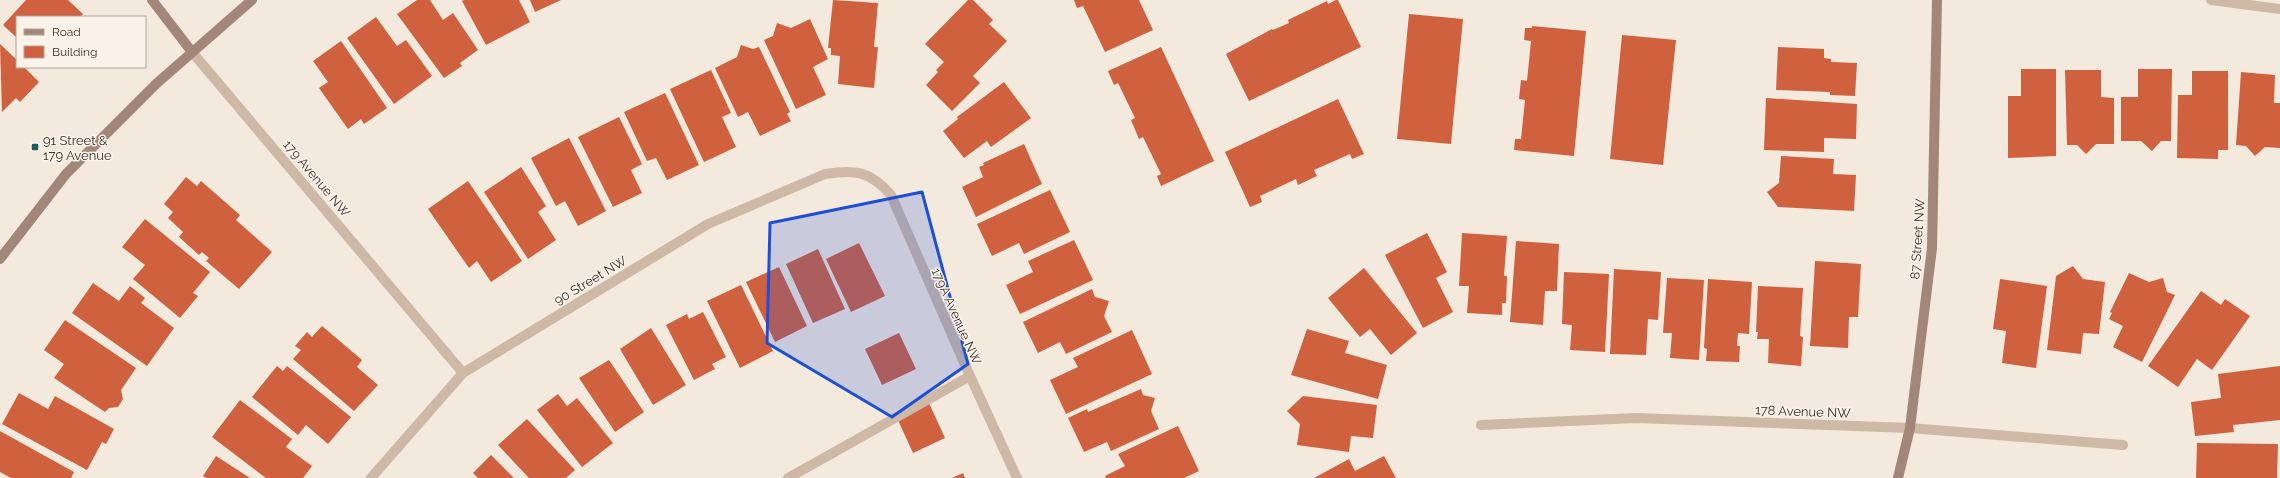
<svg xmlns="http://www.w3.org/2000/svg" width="2280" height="478" viewBox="0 0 2280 478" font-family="Raleway,sans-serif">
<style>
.building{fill:#d0613f}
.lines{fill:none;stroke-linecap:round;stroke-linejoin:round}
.lane{stroke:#ceb9a7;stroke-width:10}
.street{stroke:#ceb9a7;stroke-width:10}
.secondary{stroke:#a28778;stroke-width:10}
.marked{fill:#1d4ed8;fill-opacity:0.2;stroke:#1d4ed8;stroke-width:3;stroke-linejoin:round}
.poi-dot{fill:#1a5b5f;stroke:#fbf3ea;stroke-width:1.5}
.labels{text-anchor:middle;stroke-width:3;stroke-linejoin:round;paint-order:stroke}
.poi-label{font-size:13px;fill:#3a2e28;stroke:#fbf3ea;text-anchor:start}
.street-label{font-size:13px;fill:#3a2e28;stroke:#fbf3ea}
</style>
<rect width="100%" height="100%" fill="#f4e9dd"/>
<path class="building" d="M26 0H68L83 14 80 17H17V38L3 25Z
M417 0H430L443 20 453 13 478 50 460 63 462 66 444 78 397 14Z
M464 0H519L530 22 486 45 462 1Z
M530 0H561L535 12Z
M833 0 878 3 874 47H878L874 88 838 84 840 56 831 55V48H828Z
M968 0H973L993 20 989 24 1007 41 973 76 980 83 952 111 926 85 938 72 936 70 944 62 925 44Z
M1074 0H1139L1153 30 1105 52 1083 6 1077 8Z
M1336 0H1338L1361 47 1249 101 1226 54 1272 29 1273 30 1289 23 1288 20 1327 1 1328 4Z
M1409 14 1463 19 1451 144 1397 139Z
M376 17 397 46 406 40 432 76 394 104 347 38Z
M810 19 828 59 813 67 826 95 796 109 764 40 773 36 777 23 791 28Z
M1532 26 1586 31 1574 156 1514 150 1515 139H1521L1525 100 1519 99 1521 80 1527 81 1531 41 1524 40 1525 28H1532Z
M1622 35 1676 40 1663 165 1610 159Z
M341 41 387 108 364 124 361 119 348 129 319 88 328 82 313 61Z
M0 44 17 60V67H24L39 82 20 102 16 98 2 112Z
M741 45 753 49 759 47 790 112 787 114 791 121 760 136 748 112 738 117 715 68 737 57Z
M1161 47 1214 161 1161 186 1157 176 1161 174 1143 137 1139 139 1131 120 1135 118 1118 83 1114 85 1108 71Z
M1778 47 1824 49V58L1831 59V62L1857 63 1855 96 1830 95V92L1776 90Z
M2021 69H2056V156L2008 158V96H2021Z
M2138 69H2172L2171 141H2161L2152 151 2141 141H2121V97H2138Z
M711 70 731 113 722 117 736 147 704 162 670 89Z
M2065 70H2101V97L2114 98V144H2096L2086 154 2077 145H2067Z
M2192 71H2228V150H2218V159L2177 158 2178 95H2192Z
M2241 72 2275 75 2274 103H2280V148L2265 147 2255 156 2246 146 2236 145Z
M1004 82 1031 118 991 147 987 141 964 158 943 131 958 119 957 117Z
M665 93 699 165 667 180 656 158 647 161 624 112Z
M1766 98 1857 104 1856 139 1824 138V152L1764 150Z
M1338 99 1364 154 1352 159 1350 154 1314 170 1317 176 1298 185 1296 179 1260 196 1262 202 1250 207 1225 152Z
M619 117 642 164 631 170 642 193 613 207 578 137Z
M569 138 606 211 578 226 565 201 556 206 531 158Z
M1024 144 1042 184 976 217 962 187 983 177 979 167 984 165 983 163Z
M1781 156 1834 159 1833 174 1856 175 1854 211 1778 207 1767 192 1779 183Z
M521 167 546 206 538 212 556 240 528 259 484 192Z
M186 177 197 186 201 181 240 215 236 220 272 252 239 289 206 261 209 258 202 252 199 255 179 237 183 232 168 218 173 212 164 204Z
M468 181 522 261 491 282 477 261 469 268 428 209Z
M1050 190 1070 232 1024 254 1019 243 992 256 977 224Z
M145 219 210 272 193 293 198 296 180 318 133 279 145 265 122 247Z
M1427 233 1447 272 1436 278 1453 312 1423 328 1385 255Z
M1462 233 1507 236 1504 276H1507L1506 303H1502V315L1467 313 1469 286H1459Z
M1074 240 1093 280 1020 314 1006 285 1033 272 1028 261Z
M1516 241 1559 244 1557 291H1545L1543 325 1510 322Z
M859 243 885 296 851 312 826 259Z
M818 249 845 309 813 323 786 264Z
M1815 261 1861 264 1858 317H1849L1848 348 1810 346Z
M2073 266 2083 279 2105 282 2099 334 2083 333 2081 354 2047 350 2056 276Z
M779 267 807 326 775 342 746 282Z
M1364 268 1417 333 1391 355 1370 329 1360 337 1328 298Z
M1614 269 1661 272 1658 320 1648 319 1646 355 1610 354Z
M1564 272 1609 274 1605 352 1570 350 1572 325 1562 324Z
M2129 273 2149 282 2163 278 2167 292 2175 295 2142 362 2113 347 2123 326 2109 319 2112 313 2110 312Z
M1667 278 1704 280 1699 360 1670 358 1672 333H1663Z
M1708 279 1752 282 1749 334 1738 333 1737 346H1740L1739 362 1706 361 1707 349 1704 348Z
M2000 279 2047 286 2036 368 2002 363 2006 331 1993 329Z
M93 283 119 301 130 286 145 298 141 303 174 328 147 366 72 313Z
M741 285 773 351 740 368 707 301Z
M1758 286 1803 288 1800 336 1803 337 1801 366 1768 363 1769 339H1757L1758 332H1756Z
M1092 289 1095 297 1109 301 1104 316 1112 332 1066 354 1060 342 1038 353 1023 322Z
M2201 291 2221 305 2225 299 2250 316 2212 370 2197 359 2178 387 2148 366Z
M703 312 726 357 712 364 715 369 694 380 666 325 687 314 689 319Z
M65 320 136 368 121 390 123 399 118 407 109 408 105 412 54 378 64 364 44 350Z
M322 326 362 360 357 367 378 385 354 411 293 359 301 350 295 346 307 332 312 337Z
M651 328 686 385 653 405 620 349Z
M1307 329 1349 341 1345 353 1387 365 1378 399 1291 375Z
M1132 330 1152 374 1066 414 1050 380 1078 367 1073 358Z
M899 333 916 369 882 385 865 349Z
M609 360 644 412 615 432 579 378Z
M277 366 283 371 287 366 351 417 328 444 306 425 298 435 252 397Z
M2280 366V420L2233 425 2234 432 2195 436 2191 402 2221 398 2218 374Z
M1141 389 1143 395 1155 398 1151 411 1159 429 1111 451 1107 442 1084 452 1068 418 1087 409 1088 412Z
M19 393 48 409 55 396 114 429 106 444 102 442 87 470 2 424Z
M558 394 567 406 577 398 613 443 582 467 537 410Z
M1303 396 1377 405 1373 438 1351 436 1349 452 1297 445 1300 424 1287 411Z
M240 400 292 439 286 447 312 466 303 478H266L212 437Z
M929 403 945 438 913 453 897 418Z
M527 419 575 470 566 478H529L498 445Z
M1178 426 1199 471 1184 478H1106L1105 476 1125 466 1118 454Z
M0 431 74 472 71 478H11L0 472Z
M2197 443 2278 444 2277 478H2196Z
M491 455 514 478H478L473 473Z
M216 456 250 478H206L203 476Z
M1384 456 1396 478H1314L1349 459 1355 471Z
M963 473 965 478H952Z"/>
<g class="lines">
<path class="lane" d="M788 478 970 376"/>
<path class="street" d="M2211 0 2280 9
M192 52 463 373
M1481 425 1636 418 1910 428 2123 445
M371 478 463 373 708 224 825 174C855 169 870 171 891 195L970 376 1017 478"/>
<path class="secondary" d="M152 0 192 52
M0 259 66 174 156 84 252 0
M1898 478 1910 428 1932 248 1937 0"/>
</g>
<path class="marked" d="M922 192 968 364 892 417 767 343 770 223Z"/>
<rect class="poi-dot" x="31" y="143" width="8" height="8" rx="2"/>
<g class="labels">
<g class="poi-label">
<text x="43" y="145">91 Street &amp;<tspan x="43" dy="15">179 Avenue</tspan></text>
</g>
<g class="street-label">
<text transform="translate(317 178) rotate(50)" y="5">179 Avenue NW</text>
<text transform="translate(1917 239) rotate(-86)" y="5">87 Street NW</text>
<text transform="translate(590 280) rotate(-31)" y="5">90 Street NW</text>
<text transform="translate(957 316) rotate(66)" y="5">179A Avenue NW</text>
<text transform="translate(1803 411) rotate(2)" y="5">178 Avenue NW</text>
</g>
</g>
<rect x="16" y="16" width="130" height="52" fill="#fbf3ea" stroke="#aea49c"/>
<rect x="24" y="29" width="20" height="6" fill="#a28778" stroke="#aea49c"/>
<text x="52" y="36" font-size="12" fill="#3a2e28">Road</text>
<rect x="24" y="46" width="20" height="12" fill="#d0613f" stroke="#aea49c"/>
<text x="52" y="56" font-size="12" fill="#3a2e28">Building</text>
</svg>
